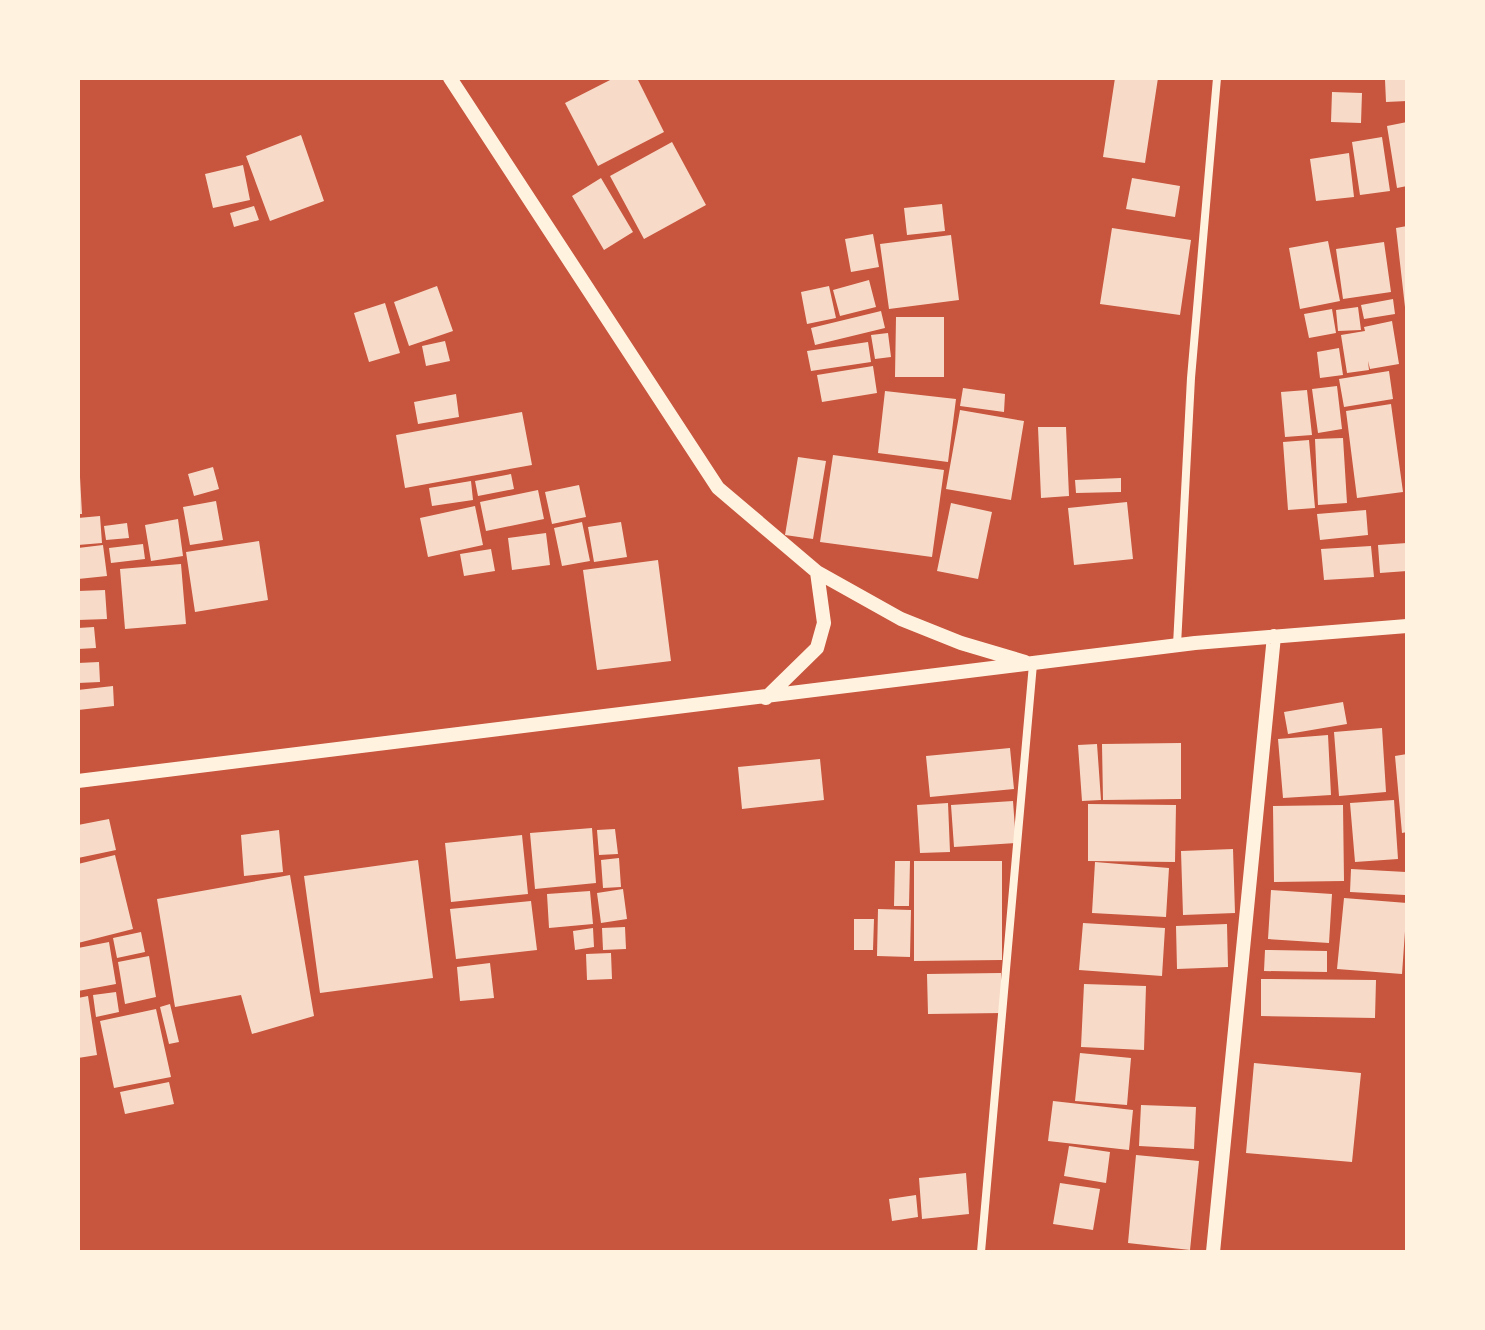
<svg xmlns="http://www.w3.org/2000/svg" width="1485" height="1330" viewBox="0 0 1485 1330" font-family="Karla,sans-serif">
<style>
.building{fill:#f7dbc8}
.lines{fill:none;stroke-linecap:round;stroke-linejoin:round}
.minor{stroke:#fff3e0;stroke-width:8}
.tertiary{stroke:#fff3e0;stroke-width:14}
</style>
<rect width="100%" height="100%" fill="#c8553d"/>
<path class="building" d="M614 78H637L664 132 598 166 565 103Z
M1115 78H1158L1145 163 1103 157Z
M1385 80H1407V101L1386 102Z
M1332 92 1362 93 1361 123 1331 122Z
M1407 122V186L1397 188 1387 126Z
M301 135 324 201 270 221 246 156Z
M1382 137 1390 191 1360 195 1352 142Z
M672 142 706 205 644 239 610 176Z
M1349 153 1354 197 1316 201 1310 159Z
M243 165 250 200 213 208 205 174Z
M601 178 633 232 604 250 572 196Z
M1132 178 1180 186 1175 217 1126 209Z
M942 204 945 231 907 235 904 208Z
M254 206 259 220 234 227 230 213Z
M1407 226V307H1405L1396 228Z
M1112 228 1191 240 1180 315 1100 304Z
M873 234 879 267 851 272 845 239Z
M951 235 959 300 889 309 880 244Z
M1328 241 1340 301 1300 309 1289 248Z
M1384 242 1391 292 1343 299 1336 249Z
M869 280 876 307 840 316 833 290Z
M437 286 453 331 409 346 394 302Z
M829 286 836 318 807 324 801 292Z
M1393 299 1395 314 1364 319 1361 305Z
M385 303 400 353 369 362 354 313Z
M1358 307 1361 330 1338 331 1336 310Z
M1332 309 1336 333 1309 338 1304 314Z
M881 311 885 328 815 345 811 328Z
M896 317H944V377H895Z
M1392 321 1399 364 1370 369 1368 361 1369 370 1347 373 1341 335 1365 331 1364 327Z
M888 333 891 357 875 359 871 335Z
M445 341 450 361 426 366 422 346Z
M868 342 871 362 811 371 807 351Z
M1339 348 1343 375 1320 378 1317 352Z
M873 366 877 393 822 402 817 375Z
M1389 371 1393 399 1344 407 1339 379Z
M1337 386 1342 429 1318 433 1312 389Z
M963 388 1005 394 1004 412 960 406Z
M1307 390 1312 435 1285 437 1281 392Z
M885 391 956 399 948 462 878 453Z
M456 394 459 417 418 424 414 402Z
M1391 404 1403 492 1357 498 1346 411Z
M960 410 1024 421 1011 500 946 489Z
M522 412 532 465 405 488 396 435Z
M1038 427H1066L1069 496 1041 498Z
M1343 438 1347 503 1318 505 1315 439Z
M1309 440 1315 508 1288 510 1283 442Z
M833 455 944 470 932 557 820 542Z
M798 457 826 461 813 539 785 535Z
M213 467 219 489 194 496 188 474Z
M511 474 514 489 478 496 475 481Z
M78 477H80L82 514H78Z
M1121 478V492L1076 493 1075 480Z
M471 481 473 500 432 506 429 488Z
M579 485 586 517 552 524 545 492Z
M538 490 544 519 486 531 480 502Z
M216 501 223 540 190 545 183 507Z
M1127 502 1133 559 1074 565 1068 508Z
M951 503 992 512 978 579 937 571Z
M475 506 483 545 428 557 420 518Z
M1366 510 1368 535 1320 540 1317 514Z
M100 516 102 543 78 545V518Z
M178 519 183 556 151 561 145 525Z
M582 522 590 561 562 566 554 528Z
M621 522 627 557 594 562 588 527Z
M127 523 129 538 106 540 104 526Z
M546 533 550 565 512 570 508 538Z
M259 541 268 600 195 612 186 552Z
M1407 543V571L1380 573 1378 545Z
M143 544 145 559 111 563 109 548Z
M103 545 107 576 78 579V548Z
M1371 546 1374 577 1324 580 1321 549Z
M491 549 495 571 464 576 460 554Z
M658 560 671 661 597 670 583 570Z
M181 564 186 624 125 629 120 569Z
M105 590 107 619 78 620V591Z
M94 627 96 648 78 649V628Z
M99 662 100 682 78 683V663Z
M113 686 114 706 78 710V690Z
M1343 702 1347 724 1288 734 1284 712Z
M1382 728 1386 792 1339 796 1334 732Z
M1328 735 1331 795 1283 798 1278 739Z
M1181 743V799L1103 800 1102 744Z
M1097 744 1101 800 1082 801 1078 745Z
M1010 748 1014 789 930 797 926 756Z
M1407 754V832L1402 833 1395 756Z
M820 759 824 800 742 809 738 767Z
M1394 800 1398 859 1355 862 1350 803Z
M1013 801 1016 843 954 847 951 805Z
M948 803 950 852 920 853 917 805Z
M1088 804 1176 805 1175 862 1088 861Z
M1343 805 1344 881 1274 882 1273 806Z
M109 819 116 850 78 858V825Z
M592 828 596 883 535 889 530 833Z
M615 829 618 854 599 855 597 830Z
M279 830 283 872 244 876 241 835Z
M522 835 528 894 451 902 445 843Z
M1233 849 1235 913 1183 915 1181 851Z
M115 855 133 929 78 943V864Z
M619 858 621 887 603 888 601 860Z
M418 860 433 978 320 993 304 876Z
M895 861H910L909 906H894Z
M914 861H1002V960L914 961Z
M1095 862 1169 868 1166 917 1092 913Z
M1351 869 1406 872 1405 895 1350 892Z
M290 875 314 1016 252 1034 241 995 175 1007 157 899Z
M623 889 627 919 601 923 597 893Z
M1271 890 1332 894 1329 943 1268 939Z
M590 891 593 924 549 928 547 894Z
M1344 898 1407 903 1402 974 1337 969Z
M531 901 537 950 456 959 450 909Z
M878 909 911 910 910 957 877 956Z
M854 919H874L873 950H854Z
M1083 923 1165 928 1162 976 1079 970Z
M1227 924 1228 967 1177 969 1176 926Z
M625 927 626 949 603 950 602 928Z
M593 928 594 947 575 950 573 931Z
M141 932 145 952 117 958 113 938Z
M109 942 116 984 78 991V948Z
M1265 950 1327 951V972L1264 971Z
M611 953 612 979 587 980 586 954Z
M149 956 156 997 125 1004 118 962Z
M490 963 494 998 460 1001 457 967Z
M1001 973 1002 1013 928 1014 927 974Z
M1261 979 1376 980 1375 1018 1261 1016Z
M1084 984 1146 986 1144 1050 1081 1047Z
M116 992 119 1012 96 1017 93 995Z
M88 996 97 1055 78 1058V998Z
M170 1004 179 1042 169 1044 160 1007Z
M156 1009 171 1077 114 1088 100 1021Z
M1080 1053 1131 1058 1127 1105 1075 1101Z
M1254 1063 1361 1073 1352 1162 1246 1153Z
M169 1082 174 1104 125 1114 120 1092Z
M1053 1101 1133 1110 1129 1150 1048 1141Z
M1141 1105 1196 1107 1194 1149 1139 1146Z
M1069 1146 1110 1152 1106 1183 1064 1176Z
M1136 1155 1199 1161 1190 1250 1128 1243Z
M966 1173 969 1214 922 1219 919 1178Z
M1060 1183 1100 1189 1093 1230 1053 1224Z
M916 1195 918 1217 892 1221 889 1199Z"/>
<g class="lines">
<path class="minor" d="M1177 645 1191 378 1217 78
M981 1252 1033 664"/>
<path class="tertiary" d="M450 78 718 488 817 572 901 619 961 643 1025 662
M766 698 817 648 824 623 817 572
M78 781 1195 643 1407 626
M1213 1252 1274 636"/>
</g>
<rect width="1485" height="1330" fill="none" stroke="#fff3e0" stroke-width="160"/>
</svg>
